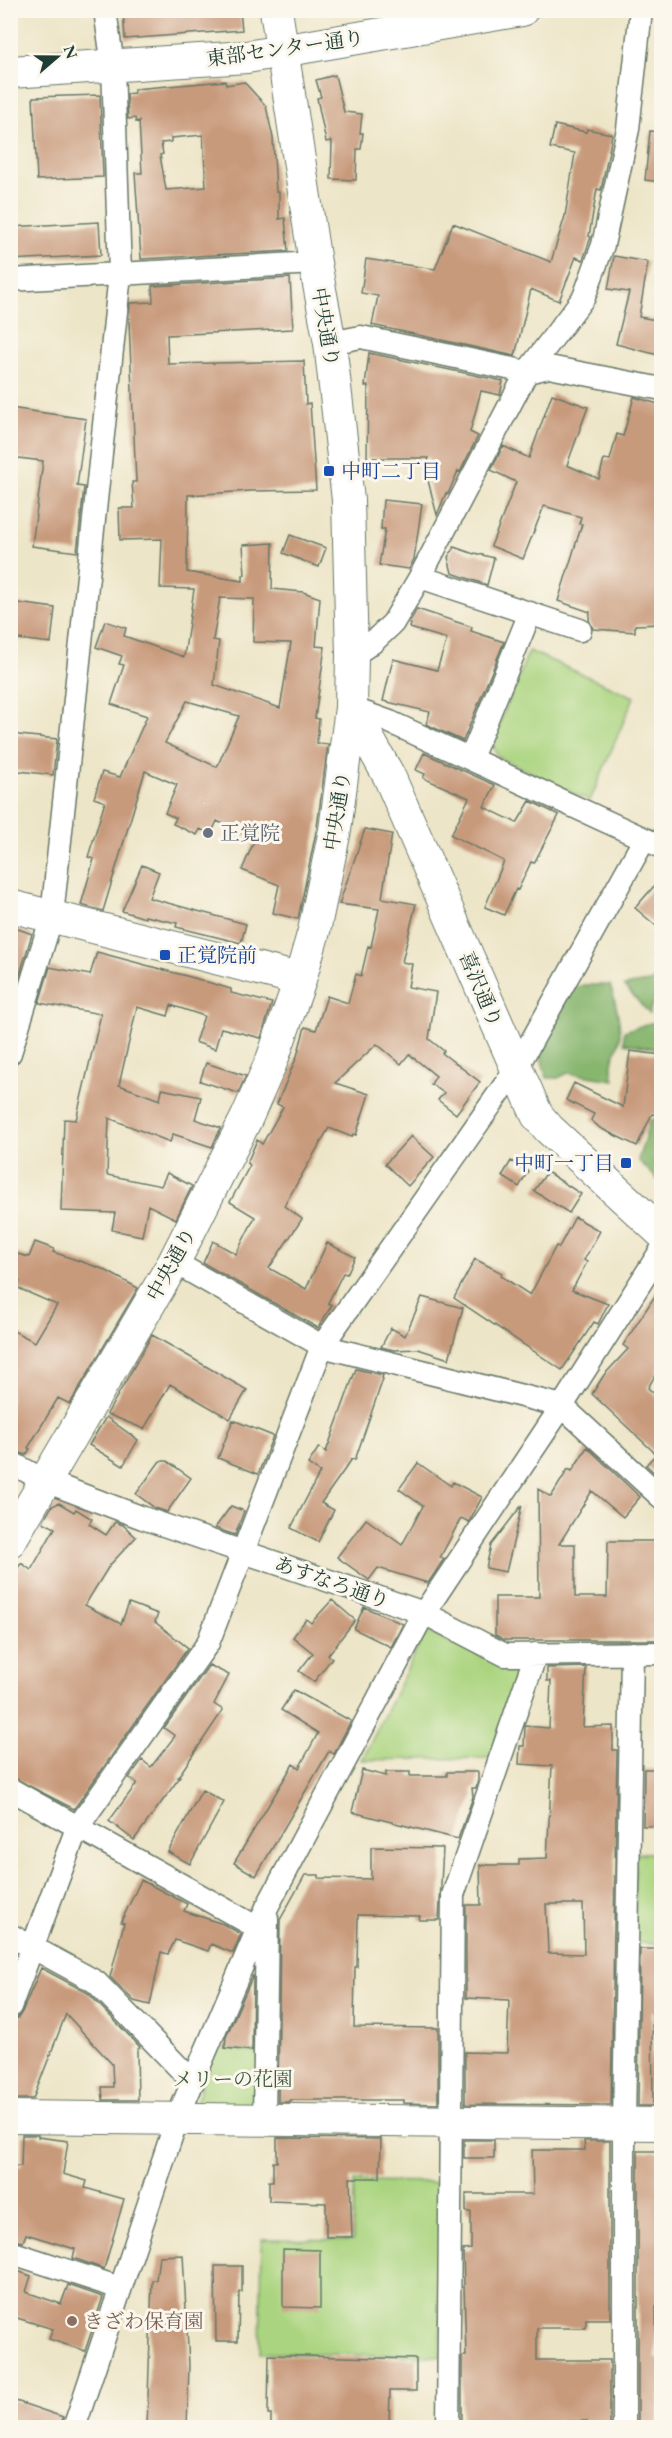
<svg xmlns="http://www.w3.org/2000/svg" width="672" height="2438" viewBox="0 0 672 2438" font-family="'EB Garamond','Noto Serif JP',serif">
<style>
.green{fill:#aad47f;stroke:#64885a;stroke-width:1.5}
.forest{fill:#87b66e;stroke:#537a51;stroke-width:1.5}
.building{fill:#c89a7b;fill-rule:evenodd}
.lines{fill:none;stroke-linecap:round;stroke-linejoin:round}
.street-casing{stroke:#677867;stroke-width:25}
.secondary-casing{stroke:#677867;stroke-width:34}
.street{stroke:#fff;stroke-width:22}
.secondary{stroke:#fff;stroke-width:32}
.transit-dot{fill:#1a4fb4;stroke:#fbf7ec;stroke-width:2}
.worship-dot{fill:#6b7280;stroke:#fbf7ec;stroke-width:2}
.education-dot{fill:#8d6e63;stroke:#fbf7ec;stroke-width:2}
.labels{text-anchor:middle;stroke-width:6;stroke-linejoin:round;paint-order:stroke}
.street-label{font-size:20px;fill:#1f3d34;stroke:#fbf7ec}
.transit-label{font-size:20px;fill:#164399;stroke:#fbf7ec;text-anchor:start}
.worship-label{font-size:20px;fill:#5b616d;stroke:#fbf7ec;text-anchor:start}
.park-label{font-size:20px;fill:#3b5b43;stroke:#fbf7ec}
.education-label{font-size:20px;fill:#785e54;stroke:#fbf7ec;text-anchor:start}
</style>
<rect width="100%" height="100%" fill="#fbf7ec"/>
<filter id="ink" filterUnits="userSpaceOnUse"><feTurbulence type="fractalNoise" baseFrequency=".0167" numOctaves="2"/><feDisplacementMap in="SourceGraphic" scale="12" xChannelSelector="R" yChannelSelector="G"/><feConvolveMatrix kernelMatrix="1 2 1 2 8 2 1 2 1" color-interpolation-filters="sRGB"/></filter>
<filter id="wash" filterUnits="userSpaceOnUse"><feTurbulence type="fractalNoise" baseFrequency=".008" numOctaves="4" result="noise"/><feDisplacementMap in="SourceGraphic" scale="24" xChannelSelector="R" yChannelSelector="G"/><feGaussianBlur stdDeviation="1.35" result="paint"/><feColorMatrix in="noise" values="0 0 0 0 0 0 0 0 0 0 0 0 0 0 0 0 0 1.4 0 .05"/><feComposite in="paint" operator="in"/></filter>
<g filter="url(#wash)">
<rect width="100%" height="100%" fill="#ede5c7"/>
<path class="green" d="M529 651 634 697 590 801 498 757 492 743Z
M426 1631 493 1661H520L491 1758 362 1760Z
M635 1853H661V1944L635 1943Z
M214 2047 261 2053V2108L195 2106Z
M354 2181 443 2182 441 2356 260 2353 262 2239 353 2240Z"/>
<path class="forest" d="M661 980 649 1013 624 986Z
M584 985H610C615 1000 620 1018 620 1035 620 1053 607 1055 614 1080L568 1073 558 1078H547L541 1058 545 1043 569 989Z
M658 1021H661L660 1049 624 1043V1031Z
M661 1117H662L661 1183 638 1160 650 1120Z"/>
<g id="blocks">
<path class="building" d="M123 10H240L242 30 125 39Z
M335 75 344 112 362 114 360 133H363L361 149H357L356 180 331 179 332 141 326 142 317 98 321 97 316 80Z
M225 81 226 85 244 82 266 106 273 138 276 192H279V219L285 218 288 251 141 259 135 173H142L139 121 136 122 135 118 128 119 127 94 134 93V89ZM203 135 206 187 166 190 160 155 163 154 161 143 171 142V138Z
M100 95 103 177 37 180 33 97Z
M555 125 586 132 587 129 612 134 610 146 601 190 597 189 589 236 591 237 583 260 576 257 559 301 531 289 515 356 372 325 378 296 361 293 366 259 435 269 453 223 551 262 565 216 575 153 550 148Z
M650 131 662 132V182L645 180Z
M99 222 101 255 10 260V227Z
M614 256 648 262 639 317 662 321V356L616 344 629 292 608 289Z
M290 278 293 329 167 335 168 364 304 361 306 404 310 403 316 490 251 491 188 495 187 572 243 581V575H245L243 545 273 543 272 589 303 592 320 598 316 646 325 647 315 718 319 719 317 743 328 744 317 827 298 919 273 913 279 885 242 870 255 839 217 821 211 834 200 829 197 835 173 824 176 818 165 813 177 785 145 771 103 911 81 905 94 859 88 857 105 802 94 798 102 772 120 777 147 716 111 704 124 665 119 664 122 656 96 647 105 621 126 628 124 636 184 657 194 589 160 588 162 539 120 540 119 508H134L132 482H136L129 322 130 303 153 302 152 286ZM220 598 254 599 253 642 291 643 280 708 214 685 219 641 213 640ZM187 701 239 716 217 767 165 743Z
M369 353 503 381 500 395 481 391 470 432 478 436 460 472 458 471 448 494 446 493 437 515 425 469 429 458H367L368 386H365Z
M552 394 588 407 567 465 599 479 604 459 610 460 617 434 623 436 634 397 662 405V624L635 625V632L593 629 589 620 590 612 558 601 582 524H579L581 517 544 506 523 559 491 546 516 482 491 470 503 446 529 458Z
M10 408 86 419 77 486 84 487 77 552 32 546 43 461 10 457Z
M383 500 422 504 414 559 409 569 379 565 385 529H381Z
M290 535 326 548 319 567 283 553Z
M454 547 474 554 475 553 494 558 487 585 452 573 448 557Z
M10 602 55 608 51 643 10 638Z
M417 609 472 627 471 631 504 642 463 741 426 724 430 712 383 701 393 659 437 670 447 639 410 628 411 624 409 623Z
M10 734 57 739 53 775 10 770Z
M424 753 495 785 484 807 517 823 530 801 559 815 534 863 531 862 518 890 516 889 504 915 485 907 504 861 451 835 469 798 423 778 425 774 416 770Z
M365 829 392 834 382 898 416 904 402 962 412 964 408 987 436 992 429 1039 444 1051 442 1053 480 1082 456 1114 438 1100 444 1093 431 1084 436 1076 409 1054 401 1064 377 1044 335 1083 369 1094 356 1135 353 1134 352 1137 329 1128 284 1206 302 1219 269 1268 306 1289 327 1243 355 1257 347 1274 343 1273 328 1303 332 1305 318 1328 203 1263 213 1241 236 1254 255 1217 230 1202 250 1165 247 1163 257 1140 262 1144 283 1107 277 1104 297 1056 305 1027 316 1030 327 996 348 1003 356 974 361 976 368 946 371 947 379 909 339 904Z
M142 865 159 872 149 898 246 924 241 943 176 927 177 923 145 916V918L122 911Z
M662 877V931L635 908Z
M10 926 32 934 13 998H10Z
M97 952 194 978 231 989V993L272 1003 261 1038 221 1028 215 1049 195 1042 204 1016 171 1005 168 1016 137 1007 119 1085 160 1100 162 1089 201 1097 195 1119 221 1128 212 1147 173 1134 170 1142 109 1118 107 1175 161 1186 167 1173 192 1186 176 1219 148 1205 142 1236 112 1230 115 1213 61 1211 64 1119 76 1120 101 1014 39 1003 50 967 90 975Z
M630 1051 662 1055V1115L652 1114 637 1146 600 1128 591 1120 594 1114 566 1100 574 1083 623 1107Z
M206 1063 246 1076 238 1093 200 1081Z
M411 1136 434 1157 408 1186 385 1164Z
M511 1161 528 1171 519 1187 502 1176Z
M547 1172 581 1194 569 1213 534 1191Z
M575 1217 600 1231 584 1260 587 1262 572 1290 608 1304 598 1324 594 1322 562 1370 454 1298 475 1259 502 1273 501 1276 530 1295 556 1246 559 1247Z
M35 1242 54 1249 53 1252 103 1269 138 1288 70 1404 58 1398 28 1448 30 1449 26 1455 10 1449V1329L35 1342 57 1305 18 1288 20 1281 10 1278V1252L29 1257Z
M662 1285V1363L648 1388 662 1401V1471L658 1476 646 1465 656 1454 592 1394 604 1375 628 1349 623 1345Z
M422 1297 463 1308 449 1359 418 1349 394 1350 381 1347 391 1328 405 1336Z
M152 1335 247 1390 230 1419 170 1384 144 1429 107 1414Z
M356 1369 383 1375 382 1378 383 1379 355 1460 352 1459 321 1503 334 1510 318 1542 291 1528 320 1472 308 1464 319 1447 326 1452Z
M106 1417 138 1440 123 1466 89 1445Z
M233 1420 273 1436 258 1474 218 1458Z
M587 1447 640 1497 623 1517 592 1491 559 1544H575V1597H607L608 1541H661L662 1640H505L495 1635V1597H539L538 1489 551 1497 568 1469 572 1471Z
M160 1461H167L191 1478 167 1512 155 1508 136 1494Z
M418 1463 451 1486 453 1482 482 1497 469 1522 461 1518 440 1558 444 1559 428 1583 378 1568 369 1580 337 1557 366 1519 402 1545 423 1506 399 1489Z
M59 1503 74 1512 76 1509 92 1519 89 1524 106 1535 115 1522 123 1525 136 1537 109 1566 85 1605 121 1624 129 1603 158 1614 155 1622 188 1648 74 1809 10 1776V1580L21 1563 31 1570 55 1528 43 1522 46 1516 52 1506Z
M522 1505 506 1572 486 1568 491 1545Z
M231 1506 244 1511 235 1535 215 1528Z
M332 1600 355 1620 328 1655 332 1658 314 1682 299 1671 313 1653 293 1637 306 1619 311 1623Z
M364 1607 403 1624 391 1647 354 1629Z
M209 1665 229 1675 214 1704 223 1710 178 1777H180L134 1840 109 1821 137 1783 129 1778 142 1760 151 1767 175 1736 164 1728Z
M586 1667 583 1727 613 1726V1750H617L611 2105 465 2104V2052L507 2053 509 2000 466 1998V1905H481L480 1865H519V1859L547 1858 552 1766 519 1764 520 1746H524L525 1726 549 1728 551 1681H547V1668ZM546 1904H583L584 1954 548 1953Z
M294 1690 351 1721 334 1754 329 1751 256 1876 234 1863 293 1764 299 1768 318 1733 281 1710Z
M644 1769H662V1826H643Z
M362 1770 386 1776V1772H410V1776H447V1772H478V1780L476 1788H472L473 1797 458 1839 352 1812Z
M202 1790 224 1802 190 1864 168 1852Z
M371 1847 443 1848 439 1920H419L420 1916 358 1915 357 1967H355L354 2027 438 2028V2104L403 2103V2100H290V2102H278L280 1920 305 1875H319V1878L371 1879Z
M141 1880 187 1904 184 1911 223 1924 241 1934 233 1953 211 1944 208 1951 175 1940 168 1954 161 1952 150 2005 134 2001 110 1977 124 1923 121 1922Z
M640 1949H662V2012H652L653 2106H638Z
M41 1968 88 1993 140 2047 137 2050 138 2100H103L102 2087H113L112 2064 66 2014 33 2099H10V2080L19 2060 10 2057V2020L18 2018 22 2012Z
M253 1975 252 2051 225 2048 226 2037Z
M22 2135H38V2137L68 2141 63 2174 87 2181 85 2188 124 2199 104 2269 73 2258 75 2249 26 2234 23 2242 10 2239V2175H12L13 2166H21Z
M277 2138 381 2139 380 2178H350L352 2237H326V2203L269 2201V2181H273V2162H277Z
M464 2140H494V2158H464Z
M584 2141H610V2319H586V2328H537V2360H610V2427H587V2421H554V2427H462V2356H466L463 2250 471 2249V2212H466V2194H533L532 2150H585Z
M638 2151H662V2307H656V2359H662V2396H659L658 2427H638Z
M283 2249 320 2250V2308L283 2307Z
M183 2255 189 2365 187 2427H147L152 2280H156L159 2256Z
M10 2266 13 2267 12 2269 31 2276 26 2292 61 2304 68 2285 103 2297 85 2351 49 2339 53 2329 17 2318 14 2328H10Z
M215 2266H242V2292H239L238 2341H216Z
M269 2355 416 2359V2391H390L389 2427H271V2415H268Z
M10 2399 63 2417 61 2427H10Z"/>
</g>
</g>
<g filter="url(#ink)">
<use href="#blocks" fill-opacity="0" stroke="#677867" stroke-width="1.5"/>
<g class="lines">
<g class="street-casing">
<path id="street" d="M10 280 315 263
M330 343 361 337 527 372 549 367 662 389
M420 577 580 630
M352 656 373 642 393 623 420 577 527 372 584 297 603 245 628 129 641 10
M351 708 390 722 662 847
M471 758 530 613
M10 1053 52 916 120 274 113 66 105 10
M174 1262 322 1346 562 1406 662 1498
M10 1462 45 1481 143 1518 424 1613 505 1655 662 1653
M10 1789 258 1928
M10 1935 96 1982 193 2082
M10 2007 77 1828 208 1643 322 1346 516 1069 644 840
M264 2120 267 1918
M10 2252 120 2288
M74 2428 177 2119 267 1907 424 1613 562 1406 662 1249
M448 2428 453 1895 536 1654
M624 2428V2124L632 1653"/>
</g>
<g class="secondary-casing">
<path id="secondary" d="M10 72 247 57 522 10
M351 708 389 776 537 1115 549 1129 662 1233
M10 906 283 975 299 983
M10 1541 174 1262 247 1117 272 1060 299 983 314 931 335 830 351 708 352 656 348 500 330 343 315 263 276 10
M10 2117 662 2124"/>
</g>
<use href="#street" class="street"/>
<use href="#secondary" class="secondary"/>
</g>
</g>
<g class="transit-dot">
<rect x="323" y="465" width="12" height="12" rx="3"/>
<rect x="159" y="949" width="12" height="12" rx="3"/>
<rect x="620" y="1157" width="12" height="12" rx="3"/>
</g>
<circle class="worship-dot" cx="208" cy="833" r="6"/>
<circle class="education-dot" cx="72" cy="2321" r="6"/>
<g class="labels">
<g class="street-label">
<text transform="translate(285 48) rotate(-8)" y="7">東部センター通り</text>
<text transform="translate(326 327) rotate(80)" y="7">中央通り</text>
<text transform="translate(337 811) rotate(-81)" y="7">中央通り</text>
<text transform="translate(481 989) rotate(67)" y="7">喜沢通り</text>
<text transform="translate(171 1264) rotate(-61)" y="7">中央通り</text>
<text transform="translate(332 1582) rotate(19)" y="7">あすなろ通り</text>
</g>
<g class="transit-label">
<text x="341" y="478">中町二丁目</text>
<text x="177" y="962">正覚院前</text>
<text x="614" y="1170" text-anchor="end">中町一丁目</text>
</g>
<g class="worship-label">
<text x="220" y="840">正覚院</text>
</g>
<g class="park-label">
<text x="233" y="2086">メリーの花園</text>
</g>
<g class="education-label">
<text x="84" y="2328">きざわ保育園</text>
</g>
</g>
<rect width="672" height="2438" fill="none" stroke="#fbf7ec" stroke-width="36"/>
<g transform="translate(57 57) rotate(70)" stroke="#fbf7ec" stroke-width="4.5" paint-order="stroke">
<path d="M0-4.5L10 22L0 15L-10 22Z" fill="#1f3d34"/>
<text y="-9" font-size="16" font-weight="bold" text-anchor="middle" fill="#1f3d34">N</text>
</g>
</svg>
